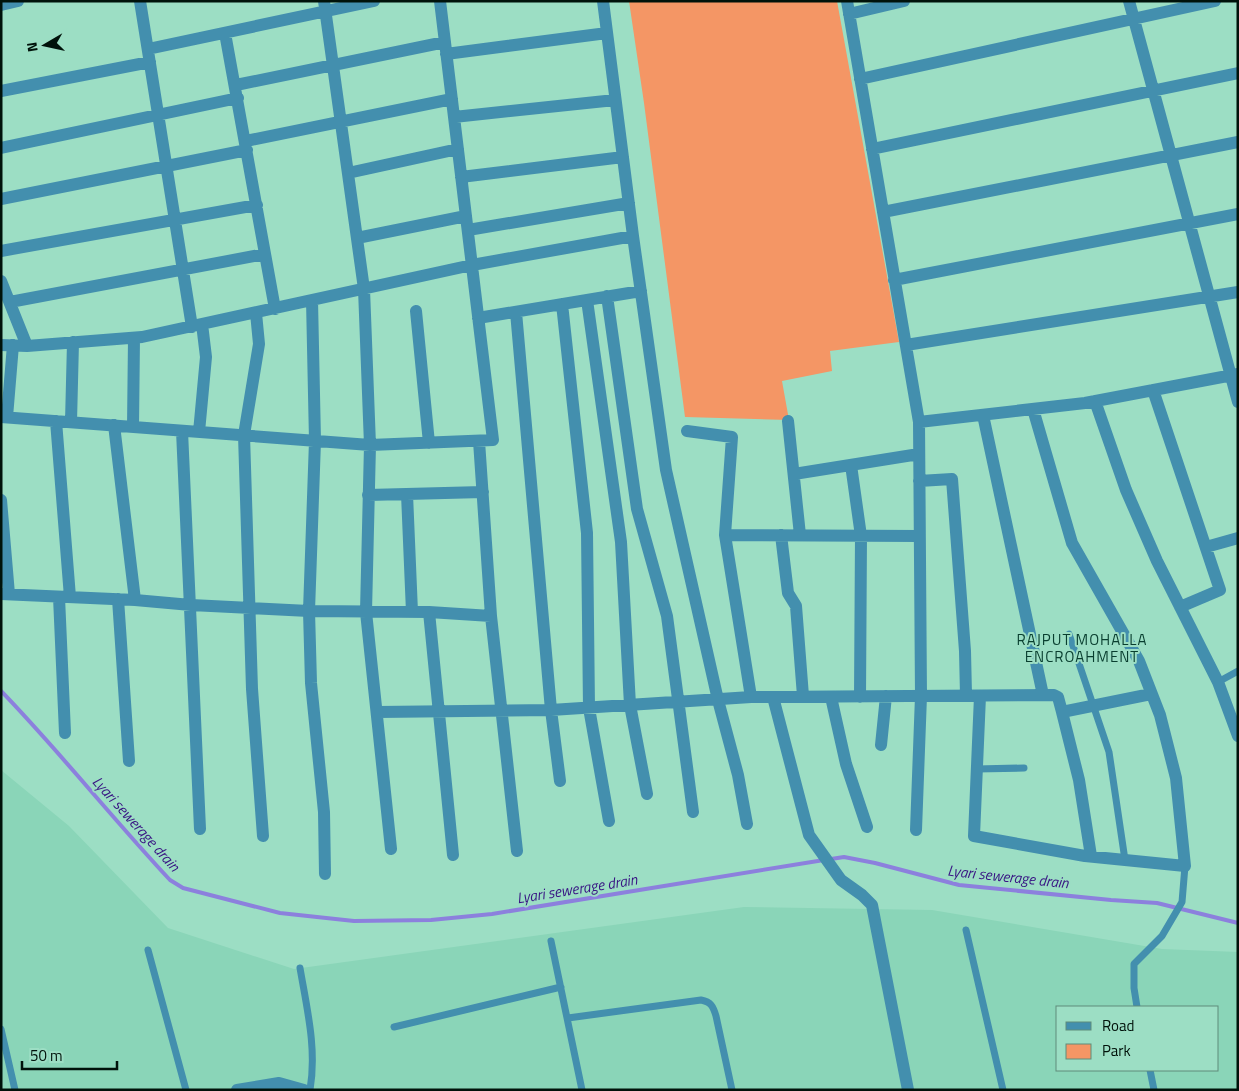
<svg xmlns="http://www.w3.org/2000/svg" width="1239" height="1091" viewBox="0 0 1239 1091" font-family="'Titillium Web',sans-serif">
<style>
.built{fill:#8ad5b8;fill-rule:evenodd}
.green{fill:#f49665}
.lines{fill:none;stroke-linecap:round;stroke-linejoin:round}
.stream{stroke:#8c80dd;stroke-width:4}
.service{stroke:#438fae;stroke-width:7}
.minor{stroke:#438fae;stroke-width:12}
.tertiary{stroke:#438fae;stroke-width:12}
.labels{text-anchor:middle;stroke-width:4;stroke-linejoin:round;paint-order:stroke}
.neighbourhood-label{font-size:15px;letter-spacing:1px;fill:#093e2f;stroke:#9cdec4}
.water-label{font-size:15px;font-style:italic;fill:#381483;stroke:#9cdec4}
</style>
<rect width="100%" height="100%" fill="#9cdec4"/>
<path class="built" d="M1 770 69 826 168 928 294 969 744 907 932 910 1162 949 1238 952V1090H1ZM1058 1007H1218V1070H1058Z"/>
<path class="green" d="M629 1H837L899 342 830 351 832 371 782 381 789 420 685 417 644 103Z"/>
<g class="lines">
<path class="stream" d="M1 691C60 752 112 818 170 880L183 888 280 913 354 921 431 920 492 914 824 860
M831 859 844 857 875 863 959 885 1111 900 1157 903 1238 923"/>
<path class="service" d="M1069 634 1109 752 1125 860
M1218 682 1238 671
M976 769 1024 768
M966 930 1003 1090
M551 941 582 1090
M148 950 186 1090
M300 968C307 1009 317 1049 310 1090
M1137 1007 1134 988V964L1162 936 1182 902 1185 866
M568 1018 701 1000C711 1002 713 1006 716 1016L732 1090
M394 1027 561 987
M1 1029 15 1090
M1150 1070 1154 1090"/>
<path class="minor" d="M140 1 192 327
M324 1 364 289 370 445 366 612 391 849
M603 1 633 236 666 470 718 700 738 775 747 824
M847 1 919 422 921 696 916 830
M1129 1 1238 402
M1 5 18 1
M849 14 904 1
M225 33 275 309
M148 49 374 1
M446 54 607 33
M860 79 1215 1
M236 85 445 42
M1 91 150 62
M454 117 615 100
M246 141 452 99
M1 148 238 98
M872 149 1238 73
M348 173 458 149
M461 177 623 157
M1 199 247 150
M883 212 1238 142
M468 230 629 203
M357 238 466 216
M1 251 257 205
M894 280 1238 214
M1 281 27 346
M607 296 637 509 667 616 693 812
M312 300 315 441 309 611 311 683 324 812 325 874
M587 300 621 542 630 705 647 794
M10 302 265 254
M562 304 587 533 589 708 609 821
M416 311 429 443
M516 312 551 710 560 781
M256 313 259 344 244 435 252 689 263 836
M478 318 641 291
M1 345 27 346 142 337 472 265 633 236
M906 345 1238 292
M1153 390 1220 590 1180 607
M1095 401 1126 490 1157 561 1218 682 1238 736
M983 415 1043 695
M1 417 370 445 493 440 440 1
M7 417 13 345
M56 421 70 597
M788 421 800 535
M71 422 73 342
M919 422 1085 403 1238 374
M114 425 135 600
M133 427 134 338
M182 431 200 829
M687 431 732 437 725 535 751 697
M199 432 206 357 202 324
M479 441 491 616 517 851
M851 465 861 536 860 697
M794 474 919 454
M919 481 952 479 965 651 966 695
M407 494 412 612
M368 495 483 492
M1 500 9 594
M725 535 919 536
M781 535 788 593 796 606 803 696
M1206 547 1238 538
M1 594 135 600 191 605 309 611 429 612 491 616
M59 597 65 733
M118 599 129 761
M429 612 453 855
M980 696 974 836 1085 856 1185 866 1176 778 1160 715 1139 661 1072 543 1033 409
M773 697 809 835 841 880 862 895 872 905 908 1090
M831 697 846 764 867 827
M378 712 551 710 751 697 1054 695 1058 697 1062 712 1151 694
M1062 712 1079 780 1091 856
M881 745 886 696"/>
<path class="tertiary" d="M237 1090 279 1083 304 1090"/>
</g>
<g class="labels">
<g class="neighbourhood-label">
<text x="1082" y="645">RAJPUT MOHALLA<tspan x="1082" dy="17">ENCROAHMENT</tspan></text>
</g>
<g class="water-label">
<text transform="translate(136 824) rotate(48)" y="5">Lyari sewerage drain</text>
<text transform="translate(1008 877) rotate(6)" y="5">Lyari sewerage drain</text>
<text transform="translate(577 889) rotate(-9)" y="5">Lyari sewerage drain</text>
</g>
</g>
<rect width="1239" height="1091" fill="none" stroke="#00120a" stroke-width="5"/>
<rect x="1056" y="1006" width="162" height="65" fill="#9cdec4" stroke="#5e8c7a"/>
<rect x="1066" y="1022" width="25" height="8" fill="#438fae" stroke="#5e8c7a"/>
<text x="1102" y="1031" font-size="15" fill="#00120a">Road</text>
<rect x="1066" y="1044" width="25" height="15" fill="#f49665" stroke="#5e8c7a"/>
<text x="1102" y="1056" font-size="15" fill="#00120a">Park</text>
<g transform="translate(45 45) rotate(261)" stroke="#9cdec4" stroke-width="4" paint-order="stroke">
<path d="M0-4L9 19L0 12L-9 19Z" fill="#00120a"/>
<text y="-8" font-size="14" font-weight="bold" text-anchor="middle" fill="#00120a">N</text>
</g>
<path d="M22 1061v8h95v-8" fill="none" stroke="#00120a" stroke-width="2.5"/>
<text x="30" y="1061" font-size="15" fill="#00120a" stroke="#9cdec4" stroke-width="4" paint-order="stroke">50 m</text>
</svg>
